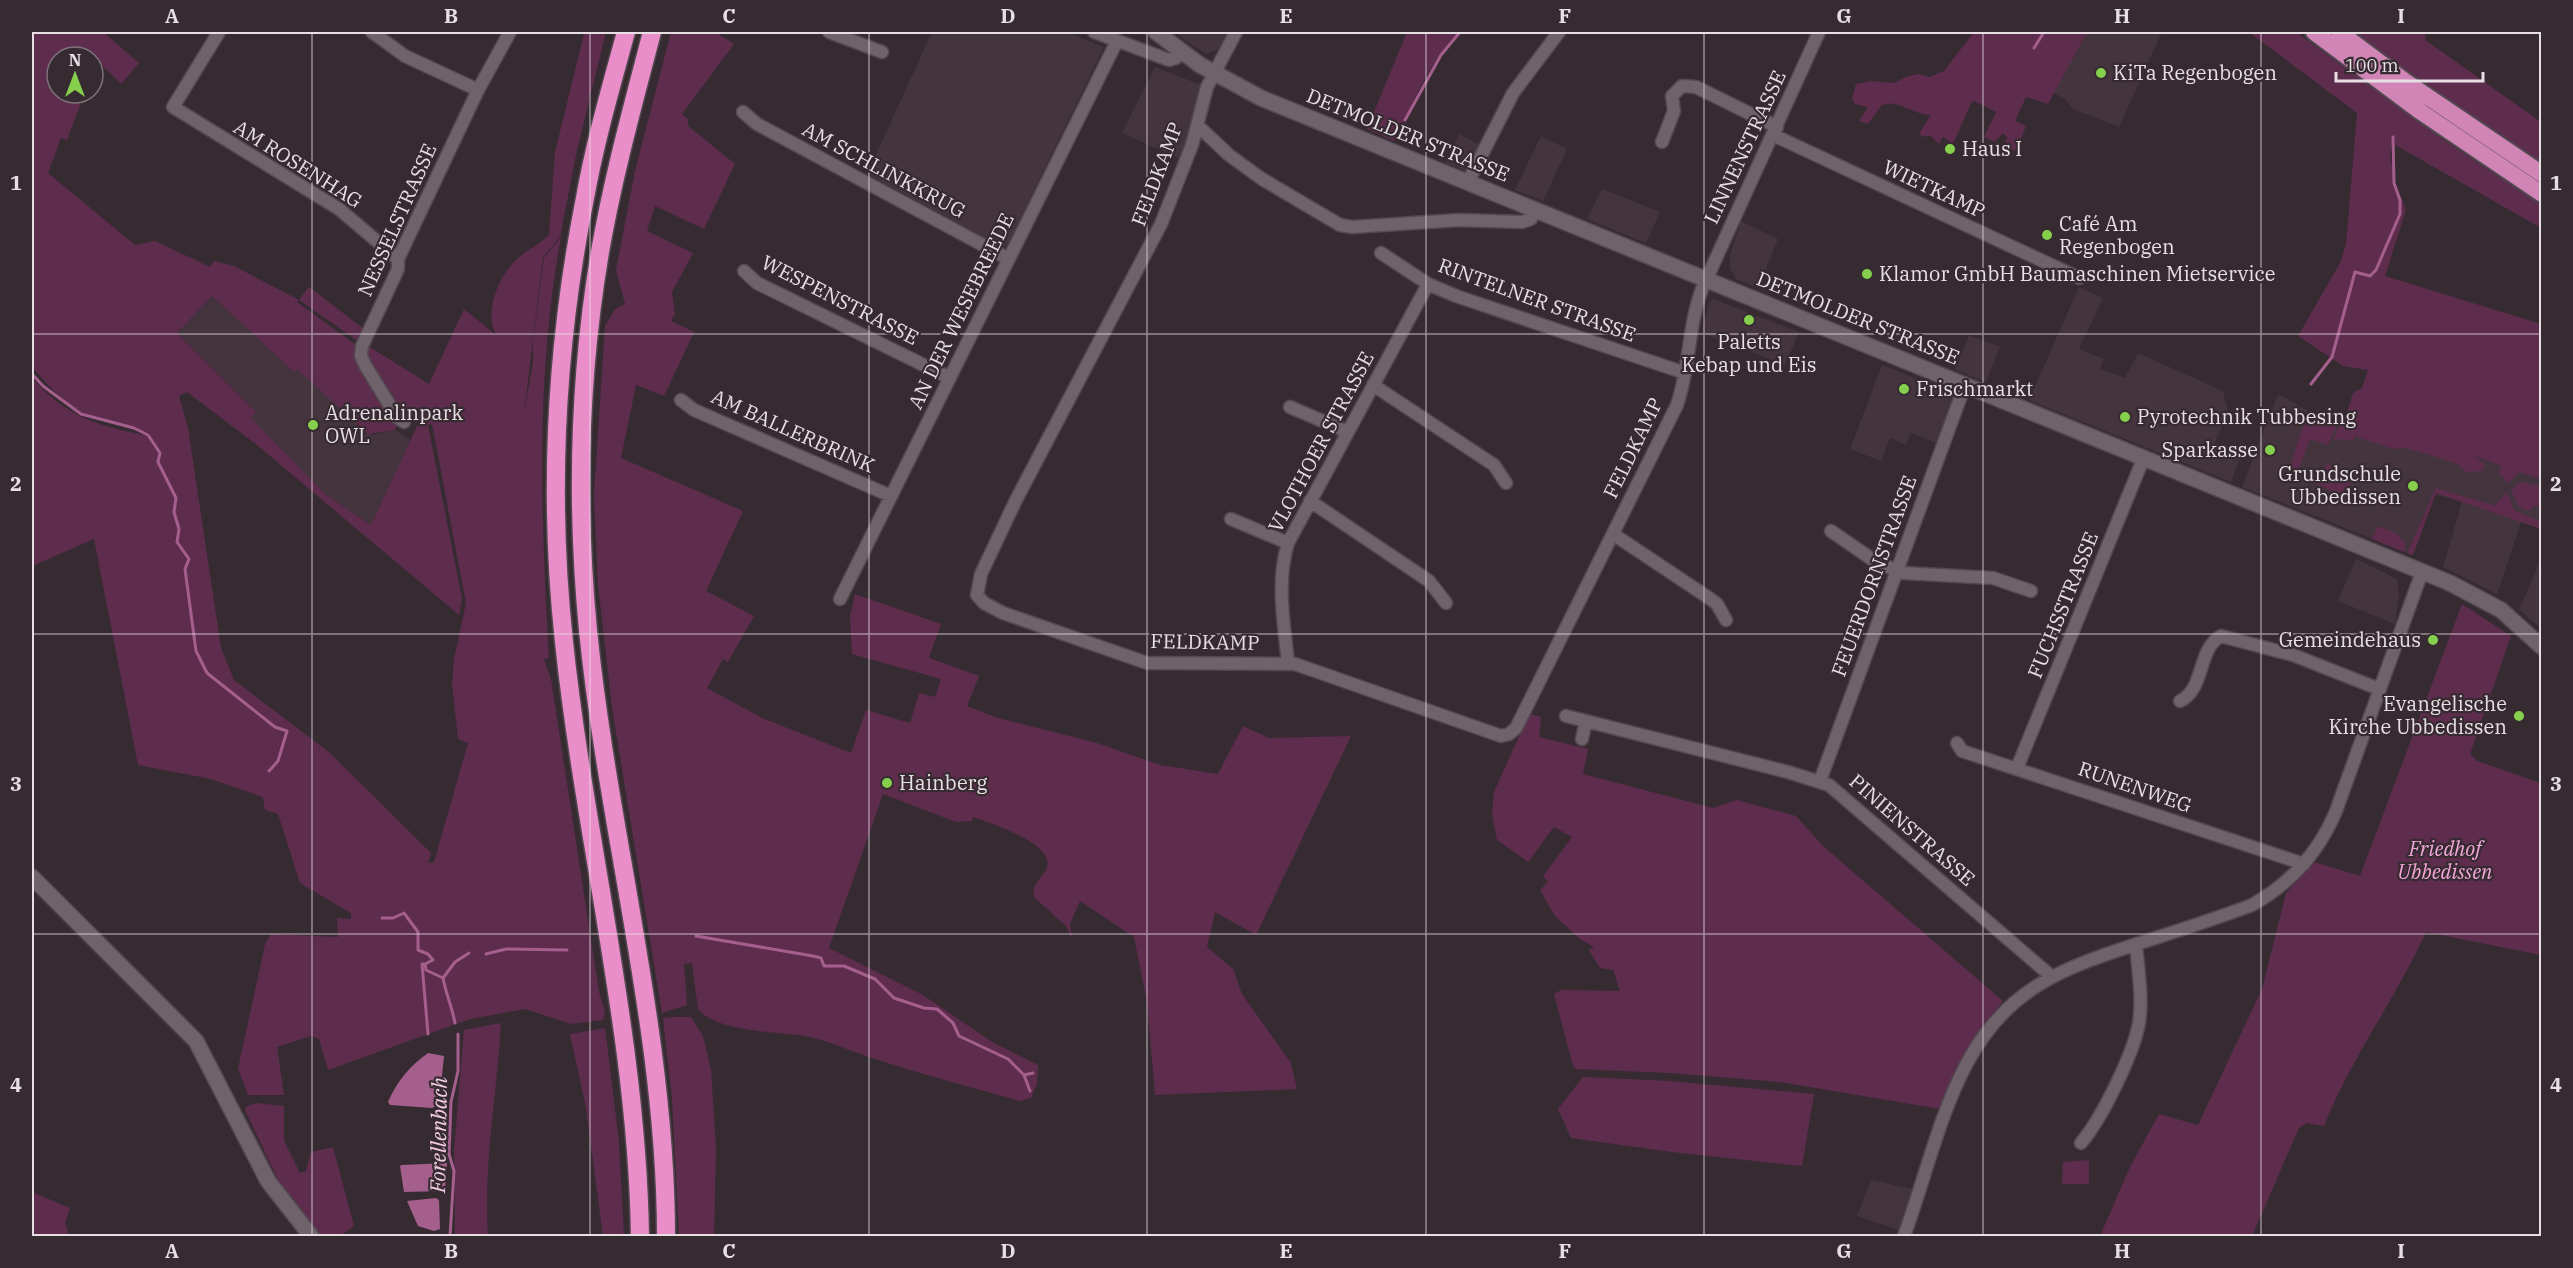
<svg xmlns="http://www.w3.org/2000/svg" width="2573" height="1268" viewBox="0 0 2573 1268" font-family="'IBM Plex Serif',serif">
<style>
.built{fill:#44343d}
.green{fill:#5e2d4e;fill-rule:evenodd}
.water{fill:#a55f8d}
.lines{fill:none;stroke-linecap:round;stroke-linejoin:round}
.stream{stroke:#a55f8d;stroke-width:3}
.minor-casing{stroke:#52484f;stroke-width:15}
.tertiary-casing{stroke:#52484f;stroke-width:18}
.secondary-casing{stroke:#52484f;stroke-width:18}
.trunk-casing{stroke:#52484f;stroke-width:20}
.motorway-casing{stroke:#52484f;stroke-width:21}
.minor{stroke:#6f626a;stroke-width:12}
.tertiary{stroke:#6f626a;stroke-width:15}
.secondary{stroke:#6f626a;stroke-width:15}
.trunk{stroke:#d085b6;stroke-width:16}
.motorway{stroke:#e98ec9;stroke-width:18}
.grid{fill:none;stroke:#e7dfe4;stroke-width:1.5;stroke-opacity:0.55}
.poi-dot{fill:#86cf4c;stroke:#372b32;stroke-width:2}
.labels{text-anchor:middle;stroke-width:4.5;stroke-linejoin:round;paint-order:stroke}
.poi-label{font-size:20px;fill:#e7dfe4;stroke:#372b32;text-anchor:start}
.street-label{font-size:20px;fill:#e7dfe4;stroke:#372b32}
.park-label{font-size:20px;font-style:italic;fill:#f5a7d9;stroke:#372b32}
.water-label{font-size:21px;font-style:italic;fill:#f5cde5;stroke:#372b32}
.neatline{fill:none;stroke:#e7dfe4;stroke-width:2}
.grid-label{font-size:20px;text-anchor:middle;font-weight:bold;fill:#e7dfe4}
</style>
<rect width="100%" height="100%" fill="#372b32"/>
<path class="built" d="M932 32H1067L1104 47 1007 246 1002 247 867 174Z
M1174 32H1228L1219 49 1206 54Z
M2069 32H2162L2119 127 2073 109 2065 99 2050 91Z
M1155 67 1201 85 1181 159 1122 133Z
M1459 134 1480 145 1466 171 1445 163Z
M1541 136 1567 149 1543 201 1515 190Z
M1602 189 1660 212 1646 243 1587 219Z
M1741 221 1778 239 1758 288 1736 279 1730 268V255Z
M2079 287 2103 298 2079 349 2104 359 2100 369 2125 378 2138 353 2223 391 2228 412 2213 447 2240 458 2231 482 2029 400Z
M212 296 294 372 297 369 373 435 395 430 411 440 371 525 325 494 250 418 256 412 177 333Z
M1713 299 1799 332 1785 365 1702 333 1709 303Z
M1969 335 2000 347 1986 382 1955 370Z
M1882 365 1957 395 1937 443 1911 433 1906 445 1890 438 1881 461 1850 449Z
M2278 394 2312 413 2338 423 2350 408 2381 419 2383 426 2541 479V529L2521 522 2497 594 2443 567 2462 502 2435 494 2413 555 2242 487Z
M2356 559 2397 579 2399 594 2395 624 2338 601Z
M2539 563 2542 564 2541 628 2519 610Z
M1871 1180 1913 1189 1899 1230 1857 1216Z"/>
<path class="green" d="M32 32H103L139 63 121 84 85 49 84 57H57V93H83L82 100 67 140 61 138 48 173 135 245 155 241 210 267 214 261 234 266 299 300 309 287 364 329 358 341 299 300 297 302 356 345 359 366 398 423 395 430 368 434 297 369 294 372 212 296 177 333 256 412 251 418 325 494 371 525 420 420 417 416 403 415 365 355 368 346 429 384 464 309 496 335C484 312 498 278 515 261 525 251 539 245 549 235L555 152 584 34 579 32H606L577 150 560 237 543 257 524 413 533 363V341L544 258 561 237C535 376 541 518 549 658L544 659 551 679 599 992 605 1012 603 1020 571 1024 525 1009 470 1019 328 1070 319 1039 311 1036 277 1047 284 1095H248L238 1069 265 944 271 934 338 937 337 918 351 919V913L300 883 278 814 265 810 263 797 211 779 138 765 94 539 32 566V378C66 417 100 427 150 436L149 433C127 425 101 423 81 412 62 401 46 383 32 367ZM187 392 257 445 459 615 462 599 428 425 432 424 466 603 454 659 452 684 458 739 468 743 434 862 428 863 431 853 330 753 234 680 221 648 188 428 179 396Z
M671 32H715L734 44 682 114 688 119V126L735 164 704 229 655 206 647 231 693 253 672 292 675 314 671 321 694 332 664 396 636 385 621 458 743 511 706 591 754 616 728 662 723 659 707 688 762 718 851 753 866 710 910 723 919 693 935 697 941 679 852 654 850 616 855 594 941 624 929 658 979 676 967 706 998 718 1097 743 1160 765 1218 774 1243 726 1269 738 1351 736 1256 935 1215 912 1207 947 1233 969 1242 994 1291 1063 1297 1089 1155 1095 1147 1002 1134 937 1080 901 1070 924 1072 939 1066 926 1034 897C1031 883 1043 879 1047 867 1054 843 990 823 973 817L972 821 956 822 883 794 829 948 923 995 992 1042 1038 1065 1037 1084 1031 1098 1020 1101C973 1088 925 1075 878 1060 852 1052 826 1039 799 1035 772 1032 716 1031 698 1009L692 963 684 964 687 1005 662 1013 612 708 598 584 594 495 605 326 615 309 625 304 616 270 635 171Z
M1407 32H1459C1429 61 1413 104 1394 141L1367 129Z
M1974 32H2087L2048 104 2026 97 2015 121 2026 126 2016 151 2004 146 2007 137 2003 133 1995 142 1984 137 1996 112 1974 101 1971 103 1953 144 1943 137 1939 144 1930 135 1925 137 1919 134 1931 115C1915 116 1895 97 1881 106L1868 124 1859 121 1868 107 1855 104 1852 99 1856 84 1871 81 1894 83 1906 77 1918 74 1929 77 1944 71Z
M2249 32H2296L2442 139 2541 205V228L2392 143 2390 155 2395 183 2406 210 2385 276 2541 324V479L2519 472 2509 483 2499 474 2501 466 2474 456 2485 465 2482 471 2466 472 2456 463 2406 448 2393 449 2355 436 2353 440 2333 439 2341 423 2352 410 2347 412 2353 393 2362 388 2368 370 2343 366 2298 336 2340 263 2346 244 2357 113Z
M2354 32H2426L2425 40 2541 122V163L2460 109Z
M2312 413 2338 423 2328 445 2310 439 2296 475 2289 472 2301 431Z
M2327 462 2336 471 2333 483 2338 484 2343 478 2350 482 2347 497 2318 485Z
M2520 482 2541 486V506H2534L2528 511 2518 506 2511 490Z
M2436 488 2495 506 2507 492 2514 510 2541 522V529L2436 493 2413 555 2407 553Z
M2378 526 2397 534 2405 544 2404 552 2372 539Z
M2462 604 2511 636 2470 754 2477 761 2541 783V955L2426 932C2395 1000 2352 1056 2324 1126L2307 1123 2299 1128 2252 1236H2100L2130 1167 2159 1114 2198 1125 2262 989 2286 893 2314 862 2360 876Z
M1529 714 1541 717 1539 737 1588 749 1583 774 1713 808 1737 800 1796 816 1823 846 2003 1001C1974 1034 1954 1067 1940 1109L1780 1082 1670 1073 1576 1069 1573 1066 1554 994 1561 990 1620 991 1613 970 1600 968 1589 950 1594 947 1580 939 1555 916 1540 890 1548 882 1543 876 1572 837 1554 827 1528 862 1497 840 1492 814 1494 792Z
M673 1017H691L703 1036 711 1070 716 1150 714 1236H679L672 1098 663 1018Z
M501 1023C497 1095 483 1165 488 1236H449L455 1234 454 1151 464 1030Z
M605 1028 619 1142 624 1236H603L586 1108 570 1034Z
M1583 1077 1669 1081 1814 1094 1802 1166 1672 1152 1571 1138 1558 1109Z
M256 1103 284 1106V1141L300 1173 306 1171 311 1152 333 1147 354 1226 340 1236H321L279 1182 245 1110 246 1107Z
M2089 1160V1184H2062L2063 1162Z
M32 1192 70 1208 65 1223 69 1236H32Z"/>
<path class="water" d="M428 1053 444 1056 439 1105 432 1108 390 1105 388 1102C397 1081 409 1067 428 1053Z
M447 1163 445 1191 404 1192 400 1166 402 1165Z
M436 1198 439 1200 440 1229 434 1231 418 1226 407 1201Z"/>
<g class="lines">
<path class="stream" d="M2034 48 2044 32
M1405 120 1441 55 1460 32
M32 374 43 386 81 414 134 428 148 435 160 453 158 462 176 498 174 512 179 529 177 542 189 559 185 569 196 651 207 673 275 727 287 731 278 761 269 771
M2311 384 2332 357 2355 272 2370 276 2376 270 2400 214V200L2394 183 2393 137
M382 918H393L404 913 418 932V950L428 954 433 960 425 964 426 970 443 978C446 994 452 1007 455 1023
M696 936 813 956 821 958 824 966H844L875 979 894 998 924 1008 937 1009 953 1023 959 1036 1008 1059 1024 1075 1030 1091
M486 954 506 949 567 950
M425 964H422L428 1034
M443 978 455 962 469 953
M1024 1075 1033 1073
M450 1236 454 1171 449 1154 451 1102 458 1071V1034"/>
<g class="minor-casing">
<path id="minor" d="M219 32 173 107 339 209 398 259
M372 32 405 56 478 90
M829 32 882 52
M1094 32 1169 60 1176 58 1181 52
M1236 32 1207 87 1192 145 1161 224 1016 500 981 574 977 595 984 603 1003 613 1147 663 1295 664 1501 736 1509 734 1516 728 1677 405C1690 367 1688 326 1702 289L1819 32
M743 112 757 124 1009 259
M1197 125 1229 155 1262 179 1340 225 1352 227 1459 220 1522 222 1531 219 1535 209
M1773 135 2079 278
M1662 142 1674 111 1672 96 1682 86 1696 87 1777 127
M1468 182 1513 93 1559 32
M1381 253 1428 284 1456 296 1685 373
M744 271 757 283 950 378
M1373 385 1494 465 1506 483
M681 400 694 410 891 496
M1290 407 1348 432
M404 422 397 417 365 365 361 356 362 346 398 269V259L478 90 510 32
M1310 501 1429 581 1446 603
M1231 519 1288 543
M1831 531 1876 562 1903 573 1993 578 2031 591
M1613 534 1709 598 1717 604 1726 620
M840 599 1117 41
M1288 663C1284 623 1276 582 1288 543L1428 284
M2180 701C2205 690 2197 649 2221 636L2293 655 2379 689
M1566 716 1788 772 1829 785 2051 976
M1582 739 1586 721
M1957 743 1962 751 2304 864
M2017 768 2144 457
M1820 781 1965 385
M2081 1143C2102 1118 2133 1055 2139 1023 2143 997 2138 970 2136 944
M1904 1236C1924 1182 1939 1116 1966 1065 2006 988 2063 968 2140 943 2177 931 2215 919 2252 905 2291 883 2319 852 2336 811L2422 572"/>
</g>
<g class="tertiary-casing">
<path id="tertiary" d="M1156 32 1200 65 1261 98 2450 583 2501 610 2542 647"/>
</g>
<g class="secondary-casing">
<path id="secondary" d="M32 877 196 1041 268 1181 311 1236"/>
</g>
<g class="trunk-casing">
<path id="trunk" d="M2314 32 2421 112 2542 194
M2339 32 2406 82 2542 174"/>
</g>
<g class="motorway-casing">
<path id="motorway" d="M626 32C611 87 595 142 585 198 556 344 548 494 564 642 585 841 637 1036 640 1236
M652 32C633 105 613 177 600 252 579 376 576 505 588 630 608 832 666 1032 666 1236"/>
</g>
<use href="#minor" class="minor"/>
<use href="#tertiary" class="tertiary"/>
<use href="#secondary" class="secondary"/>
<use href="#trunk" class="trunk"/>
<use href="#motorway" class="motorway"/>
</g>
<path class="grid" d="M312 32V1236M590 32V1236M869 32V1236M1147 32V1236M1426 32V1236M1704 32V1236M1983 32V1236M2261 32V1236M32 334H2542M32 634H2542M32 934H2542"/>
<g class="poi-dot">
<circle cx="2101" cy="73" r="6"/>
<circle cx="1950" cy="149" r="6"/>
<circle cx="2047" cy="235" r="6"/>
<circle cx="1867" cy="274" r="6"/>
<circle cx="1749" cy="320" r="6"/>
<circle cx="1904" cy="389" r="6"/>
<circle cx="2125" cy="417" r="6"/>
<circle cx="313" cy="425" r="6"/>
<circle cx="2270" cy="450" r="6"/>
<circle cx="2413" cy="486" r="6"/>
<circle cx="2433" cy="640" r="6"/>
<circle cx="2519" cy="716" r="6"/>
<circle cx="887" cy="783" r="6"/>
</g>
<g class="labels">
<g class="poi-label">
<text x="2113" y="80">KiTa Regenbogen</text>
<text x="1962" y="156">Haus I</text>
<text x="2059" y="231">Café Am<tspan x="2059" dy="23">Regenbogen</tspan></text>
<text x="1879" y="281">Klamor GmbH Baumaschinen Mietservice</text>
<text x="1749" y="349" text-anchor="middle">Paletts<tspan x="1749" dy="23">Kebap und Eis</tspan></text>
<text x="1916" y="396">Frischmarkt</text>
<text x="325" y="420">Adrenalinpark<tspan x="325" dy="23">OWL</tspan></text>
<text x="2137" y="424">Pyrotechnik Tubbesing</text>
<text x="2258" y="457" text-anchor="end">Sparkasse</text>
<text x="2401" y="481" text-anchor="end">Grundschule<tspan x="2401" dy="23">Ubbedissen</tspan></text>
<text x="2421" y="647" text-anchor="end">Gemeindehaus</text>
<text x="2507" y="711" text-anchor="end">Evangelische<tspan x="2507" dy="23">Kirche Ubbedissen</tspan></text>
<text x="899" y="790">Hainberg</text>
</g>
<g class="street-label">
<text transform="translate(1408 135) rotate(22)" y="7">DETMOLDER STRASSE</text>
<text transform="translate(1745 147) rotate(-65)" y="7">LINNENSTRASSE</text>
<text transform="translate(298 164) rotate(32)" y="7">AM ROSENHAG</text>
<text transform="translate(884 170) rotate(28)" y="7">AM SCHLINKKRUG</text>
<text transform="translate(1157 174) rotate(-69)" y="7">FELDKAMP</text>
<text transform="translate(1934 189) rotate(25)" y="7">WIETKAMP</text>
<text transform="translate(397 220) rotate(-66)" y="7">NESSELSTRASSE</text>
<text transform="translate(840 300) rotate(27)" y="7">WESPENSTRASSE</text>
<text transform="translate(1537 300) rotate(20)" y="7">RINTELNER STRASSE</text>
<text transform="translate(961 311) rotate(-64)" y="7">AN DER WESEBREEDE</text>
<text transform="translate(1858 318) rotate(22)" y="7">DETMOLDER STRASSE</text>
<text transform="translate(793 431) rotate(24)" y="7">AM BALLERBRINK</text>
<text transform="translate(1321 442) rotate(-62)" y="7">VLOTHOER STRASSE</text>
<text transform="translate(1633 448) rotate(-64)" y="7">FELDKAMP</text>
<text transform="translate(1874 576) rotate(-70)" y="7">FEUERDORNSTRASSE</text>
<text transform="translate(2063 605) rotate(-68)" y="7">FUCHSSTRASSE</text>
<text transform="translate(1205 642) rotate(1)" y="7">FELDKAMP</text>
<text transform="translate(2135 787) rotate(19)" y="7">RUNENWEG</text>
<text transform="translate(1912 830) rotate(41)" y="7">PINIENSTRASSE</text>
</g>
<g class="park-label">
<text x="2445" y="856">Friedhof<tspan x="2445" dy="23">Ubbedissen</tspan></text>
</g>
<g class="water-label">
<text transform="translate(439 1135) rotate(-89)" y="7">Forellenbach</text>
</g>
</g>
<rect width="2573" height="1268" fill="none" stroke="#372b32" stroke-width="66"/>
<g transform="translate(75 75)"><circle r="28" fill="#372b32" stroke="#7d7379" stroke-width="1.5"/>
<path d="M0-4.5L10 22L0 15L-10 22Z" fill="#86cf4c"/>
<text y="-9" font-size="16" font-weight="bold" text-anchor="middle" fill="#e7dfe4">N</text>
</g>
<path d="M2336 72v9h147v-9" fill="none" stroke="#e7dfe4" stroke-width="3"/>
<text x="2345" y="72" font-size="18" fill="#e7dfe4" stroke="#372b32" stroke-width="4.5" paint-order="stroke">100 m</text>
<rect x="33" y="33" width="2507" height="1202" class="neatline"/>
<g class="grid-label">
<text x="172" y="23">A</text>
<text x="451" y="23">B</text>
<text x="729" y="23">C</text>
<text x="1008" y="23">D</text>
<text x="1286" y="23">E</text>
<text x="1565" y="23">F</text>
<text x="1844" y="23">G</text>
<text x="2122" y="23">H</text>
<text x="2401" y="23">I</text>
<text x="16" y="190">1</text>
<text x="2556" y="190">1</text>
<text x="16" y="491">2</text>
<text x="2556" y="491">2</text>
<text x="16" y="791">3</text>
<text x="2556" y="791">3</text>
<text x="16" y="1092">4</text>
<text x="2556" y="1092">4</text>
<text x="172" y="1258">A</text>
<text x="451" y="1258">B</text>
<text x="729" y="1258">C</text>
<text x="1008" y="1258">D</text>
<text x="1286" y="1258">E</text>
<text x="1565" y="1258">F</text>
<text x="1844" y="1258">G</text>
<text x="2122" y="1258">H</text>
<text x="2401" y="1258">I</text>
</g>
</svg>
